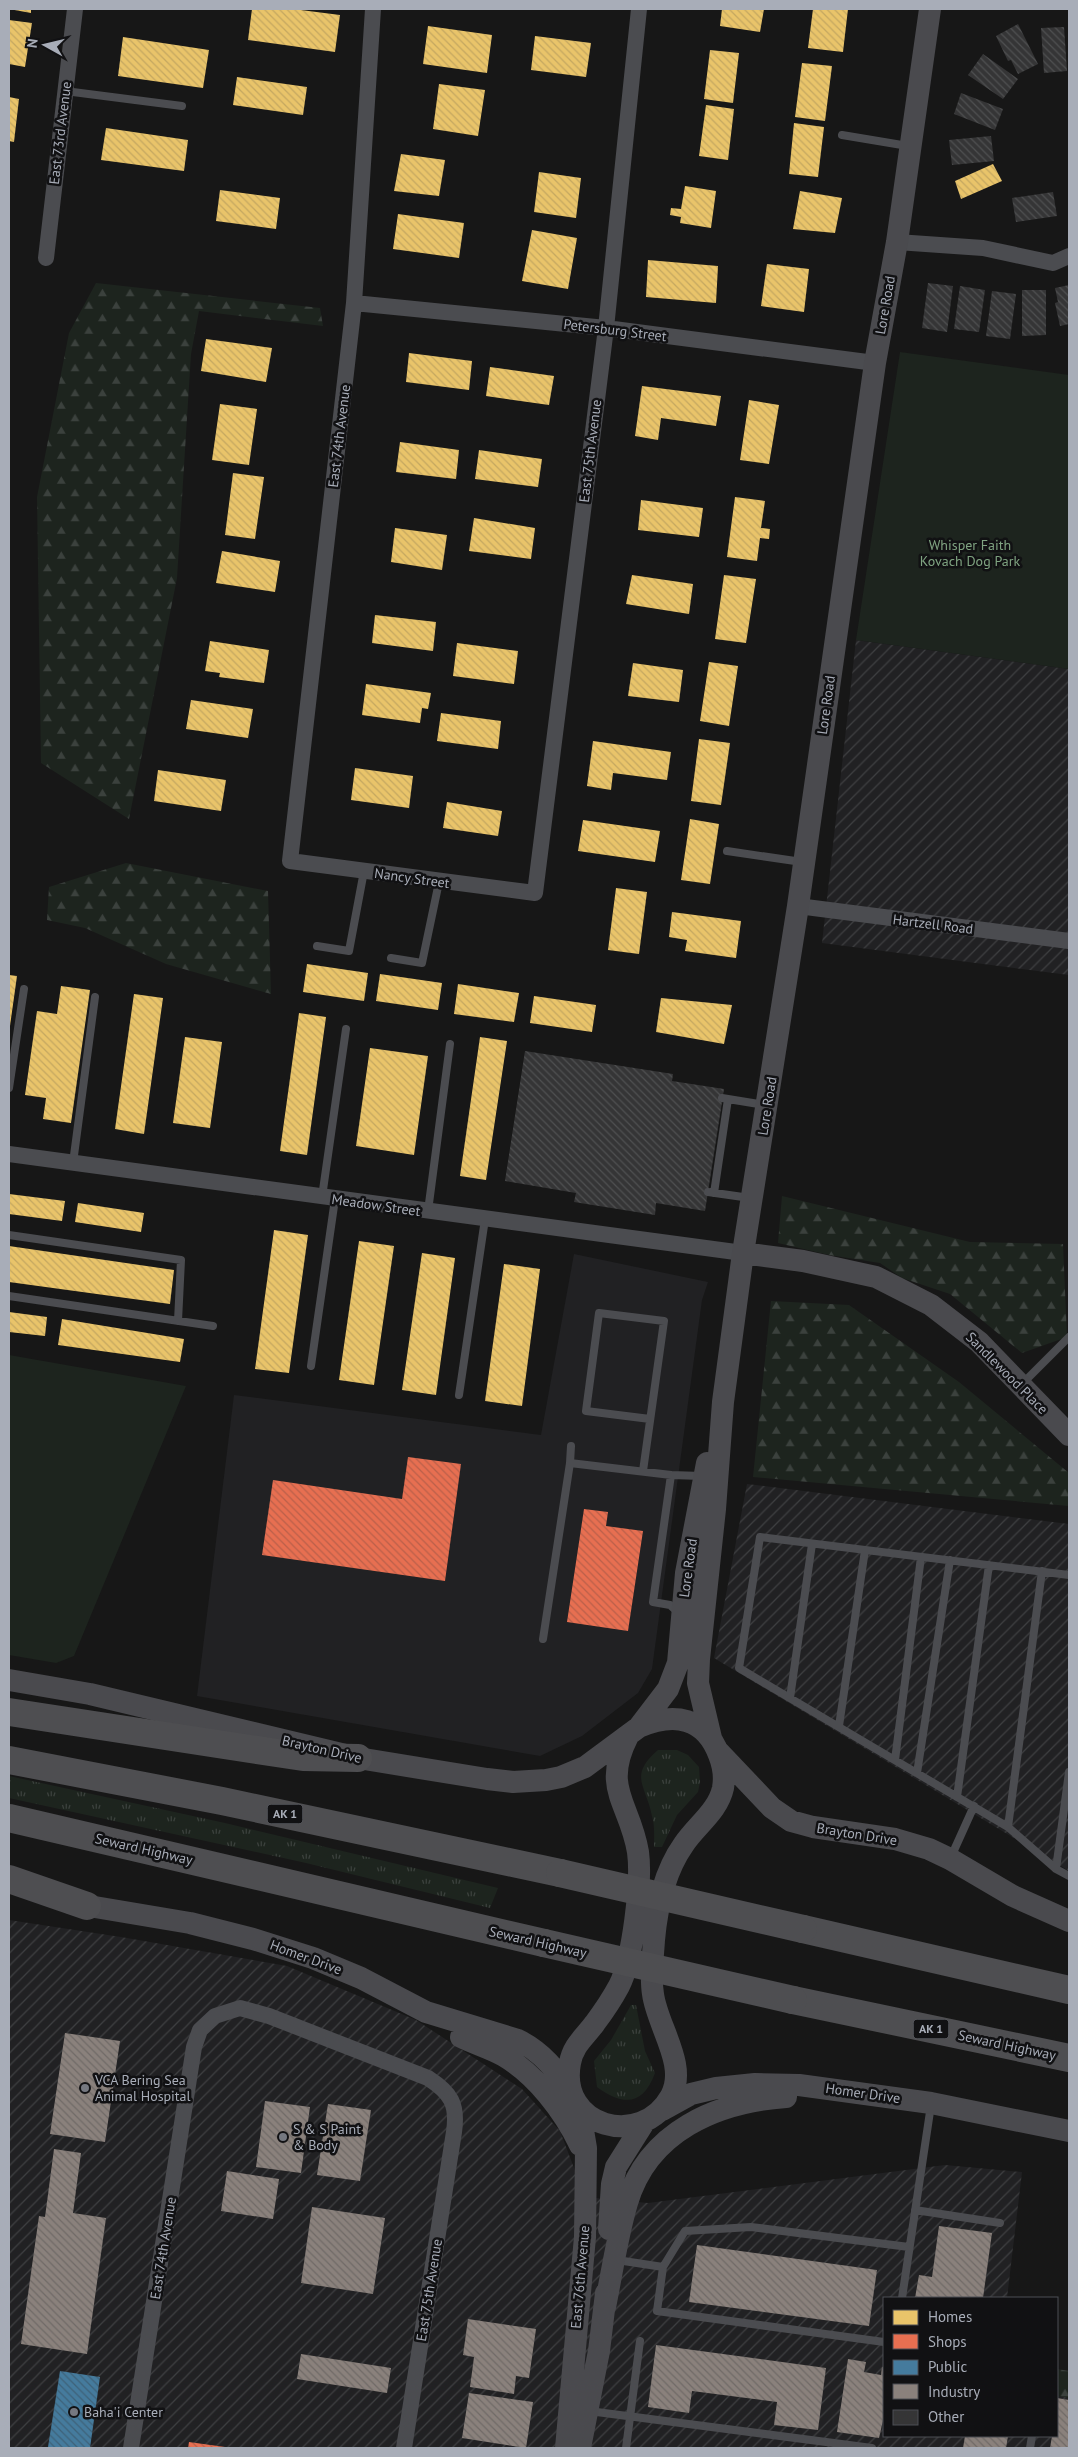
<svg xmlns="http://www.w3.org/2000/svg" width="1078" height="2457" viewBox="0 0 1078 2457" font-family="'PT Sans',sans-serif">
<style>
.built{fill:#212123}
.industrial{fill:url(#industrial-furrows)}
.grass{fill:url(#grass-tufts)}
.forest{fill:url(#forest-firs)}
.green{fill:#1d241e}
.homes{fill:url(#homes-back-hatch)}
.shops{fill:url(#shops-back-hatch)}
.public{fill:url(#public-back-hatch)}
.industry{fill:url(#industry-back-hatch)}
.building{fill:url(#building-back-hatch)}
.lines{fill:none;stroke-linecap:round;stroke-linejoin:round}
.lane{stroke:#4b4c50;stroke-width:8}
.street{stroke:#4b4c50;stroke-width:16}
.secondary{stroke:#4a4a4e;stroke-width:22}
.highway{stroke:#4e4e51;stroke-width:28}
.highway-bridge{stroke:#4e4e51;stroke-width:28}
.poi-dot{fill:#757880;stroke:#111113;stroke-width:2}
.labels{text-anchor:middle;stroke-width:5;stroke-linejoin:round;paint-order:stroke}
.shield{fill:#111113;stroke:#7b7e86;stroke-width:1}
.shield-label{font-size:12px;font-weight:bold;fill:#a8adb8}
.street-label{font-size:14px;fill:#a8adb8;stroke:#111113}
.park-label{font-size:14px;fill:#7fa381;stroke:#111113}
.poi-label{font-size:14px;fill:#a8adb8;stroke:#111113;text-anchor:start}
</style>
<defs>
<pattern id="industrial-furrows" width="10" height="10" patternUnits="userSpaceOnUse" patternTransform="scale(1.25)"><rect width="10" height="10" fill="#212123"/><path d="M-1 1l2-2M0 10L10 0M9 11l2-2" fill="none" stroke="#3e3f41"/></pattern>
<pattern id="grass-tufts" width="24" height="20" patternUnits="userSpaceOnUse" patternTransform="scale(1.25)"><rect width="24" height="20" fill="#1d241e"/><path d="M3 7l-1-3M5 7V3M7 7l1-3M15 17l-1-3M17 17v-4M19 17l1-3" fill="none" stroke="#3b413d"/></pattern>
<pattern id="forest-firs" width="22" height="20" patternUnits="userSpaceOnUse" patternTransform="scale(1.25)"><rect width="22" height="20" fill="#1d241e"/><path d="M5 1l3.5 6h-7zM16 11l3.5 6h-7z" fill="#3b413d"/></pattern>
<pattern id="homes-back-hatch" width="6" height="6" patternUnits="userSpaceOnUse" patternTransform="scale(1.25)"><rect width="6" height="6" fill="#e9c46a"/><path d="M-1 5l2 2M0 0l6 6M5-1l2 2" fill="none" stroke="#c4a760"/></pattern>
<pattern id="shops-back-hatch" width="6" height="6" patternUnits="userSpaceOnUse" patternTransform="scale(1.25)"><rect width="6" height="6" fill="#e76f51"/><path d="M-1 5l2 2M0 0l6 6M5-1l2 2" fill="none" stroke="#ba604a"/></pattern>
<pattern id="public-back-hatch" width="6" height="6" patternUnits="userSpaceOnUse" patternTransform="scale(1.25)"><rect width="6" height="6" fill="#457b9d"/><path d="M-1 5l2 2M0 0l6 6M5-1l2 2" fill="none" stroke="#3e6279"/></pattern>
<pattern id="industry-back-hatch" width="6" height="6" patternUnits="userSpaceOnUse" patternTransform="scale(1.25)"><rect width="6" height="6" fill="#8a817c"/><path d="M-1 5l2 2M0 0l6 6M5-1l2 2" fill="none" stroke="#706a67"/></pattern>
<pattern id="building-back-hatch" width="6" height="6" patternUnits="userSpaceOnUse" patternTransform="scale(1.25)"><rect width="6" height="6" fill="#353536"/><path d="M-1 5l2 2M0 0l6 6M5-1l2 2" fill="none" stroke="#4f5051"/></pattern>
</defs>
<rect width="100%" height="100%" fill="#171717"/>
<path class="built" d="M574 1254 708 1282 702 1300 652 1669 638 1693 582 1736 540 1756 197 1696 234 1395 541 1435Z"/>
<path class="industrial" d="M856 640 1069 669V975L822 943Z
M747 1484 1069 1524V1871L714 1658Z
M9 1920 121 1937 287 1966 416 2020 522 2089 560 2131 585 2197 648 2203 945 2165 1022 2172 1007 2298H884V2436H1057V2384L1069 2385V2448H9Z"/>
<path class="grass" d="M658 1750H677L688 1755 699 1767 700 1782 698 1792 677 1815 662 1847H654C654 1837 655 1826 652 1816 646 1785 628 1776 658 1750Z
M9 1776 225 1823 498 1888 490 1908 306 1863 9 1798Z
M631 2005H636L645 2051 655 2073C643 2106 623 2106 597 2087L594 2061 611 2040Z"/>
<path class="forest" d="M96 283 320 308 323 326 199 311 191 354 177 578 129 819 41 763 37 497 69 333Z
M126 863 268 891 271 994 166 964 85 928 47 920 49 887Z
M782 1196 970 1242 1063 1244 1067 1337 1022 1353 950 1294 902 1278 880 1263 829 1255 778 1243Z
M771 1301 849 1305 959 1382 1069 1473V1506L753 1477Z
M1057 2369 1069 2371V2398L1057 2396Z"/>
<path class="green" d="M900 352 1069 375V669L856 640Z
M9 1355 186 1386 74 1656 56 1663 9 1655Z"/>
<path class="homes" d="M9 9H31V13Z
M252 9H293L340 15 335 52 248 40Z
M722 9H764L760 32 720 26Z
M813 9H848L843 52 808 48Z
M9 20 32 23 25 67 9 64Z
M428 26 492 35 487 73 423 64Z
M535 36 591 43 586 77 531 70Z
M123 37 209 50 203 88 118 76Z
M710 50 739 53 733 103 704 99Z
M802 63 832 66 825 121 795 117Z
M237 77 307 87 303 115 233 105Z
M439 84 485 90 478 136 433 129Z
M9 97 19 99 14 142 9 141Z
M706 105 734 109 728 160 699 156Z
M794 123 824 127 818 177 789 174Z
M106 128 188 140 184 171 101 160Z
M401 154 445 160 439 196 394 191Z
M993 164 1002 181 961 199 955 181Z
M539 172 581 178 576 218 534 212Z
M685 186 716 191 711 228 680 223 681 217 670 215 671 208 681 209Z
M220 190 280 198 276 229 216 221Z
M800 191 842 198 835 233 793 229Z
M398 214 464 223 459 258 393 249Z
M532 230 577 238 568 289 522 281Z
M648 260 718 266 716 303 646 297Z
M767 264 809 269 804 312 761 306Z
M206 339 272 348 266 382 201 371Z
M409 353 472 361 469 390 406 382Z
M490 367 554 376 549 405 486 396Z
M642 386 721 396 716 426 661 418 658 440 635 436Z
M749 400 779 405 769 464 740 460Z
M220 404 257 409 249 465 212 460Z
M400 442 459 450 456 479 396 472Z
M479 450 542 459 538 487 475 479Z
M233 473 264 477 255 539 225 535Z
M735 497 765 501 761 528 770 529 769 539 760 538 757 561 727 557Z
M641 500 703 508 699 537 638 530Z
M474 518 535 528 531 559 469 551Z
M395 528 447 535 442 570 391 562Z
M222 551 280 561 275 592 216 583Z
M632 575 693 584 689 614 626 604Z
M724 575 756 579 746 643 715 639Z
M375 615 436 622 433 651 372 643Z
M210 641 269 650 264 683 219 677 220 673 205 671Z
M457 643 518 651 514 684 453 676Z
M709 662 738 666 729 726 700 721Z
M633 663 683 670 679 702 628 696Z
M366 684 431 693 428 709 422 708 420 723 362 715Z
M191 700 253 709 248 738 186 729Z
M441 713 501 721 498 749 437 741Z
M699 739 730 743 721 805 691 801Z
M593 741 671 752 667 780 613 773 611 790 587 786Z
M355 768 413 776 409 808 351 800Z
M158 770 226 780 221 811 154 801Z
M447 802 502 811 498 836 443 828Z
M690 819 719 824 710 884 681 880Z
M583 820 660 831 655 862 578 851Z
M616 888 647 892 639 954 608 950Z
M672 912 741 921 736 958 685 951 687 940 669 937Z
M307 964 368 973 364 1001 303 992Z
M380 974 442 983 438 1010 376 1001Z
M9 975 17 976 10 1026H9Z
M458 984 519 993 514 1022 454 1014Z
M61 986 90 990 71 1123 43 1119 46 1098 25 1095 37 1011 57 1014Z
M134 994 163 998 144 1134 115 1129Z
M534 996 596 1005 592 1032 530 1023Z
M661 998 732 1005 724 1044 656 1032Z
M299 1013 326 1017 307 1155 280 1151Z
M185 1037 222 1042 210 1128 173 1123Z
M480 1037 507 1041 486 1180 460 1176Z
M370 1048 428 1056 414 1155 356 1146Z
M9 1194 65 1201 62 1221 9 1214Z
M78 1203 144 1213 141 1232 75 1222Z
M274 1230 308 1235 289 1373 255 1369Z
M359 1241 394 1246 374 1385 339 1380Z
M9 1246 174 1270 170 1304 9 1282Z
M422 1253 455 1258 436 1395 402 1390Z
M504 1264 540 1269 522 1406 485 1401Z
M9 1312 47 1317 45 1336 9 1332Z
M62 1319 184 1339 180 1362 58 1345Z"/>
<path class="shops" d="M408 1457 461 1464 445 1581 262 1555 273 1480 402 1499Z
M584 1509 608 1512 606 1526 643 1531 628 1631 567 1622Z
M189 2442 225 2447V2448H188Z"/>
<path class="public" d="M60 2371 100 2377 90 2448 48 2447Z"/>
<path class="industry" d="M65 2033 120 2041 105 2142 50 2134Z
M265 2101 310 2107 301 2173 256 2167Z
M328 2104 371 2110 360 2181 317 2175Z
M54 2149 81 2153 73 2213 106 2218 87 2354 21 2344 39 2216 45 2217Z
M227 2171 279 2179 273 2219 221 2211Z
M312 2207 385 2218 373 2294 301 2283Z
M939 2226 992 2233 983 2298H915L919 2275 932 2277Z
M697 2245 877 2270 869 2326 689 2302Z
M468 2319 536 2329 529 2378 516 2376 514 2394 470 2387 474 2357 463 2355Z
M656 2345 826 2368 818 2430 774 2425 777 2402 692 2391 689 2413 648 2407Z
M301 2354 391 2368 387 2393 297 2379Z
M848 2359 866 2362 864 2372 881 2375 882 2367H884V2416L879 2438 837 2432Z
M469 2393 533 2402 526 2448 462 2438Z
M1057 2398 1069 2400V2448H1050L1052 2436H1057Z
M965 2436H1008L1006 2448H963Z"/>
<path class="building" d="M1018 24 1038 64 1018 74 1011 60 1008 61 996 36Z
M1064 27 1067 71 1044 73 1041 28Z
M983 54 1018 79 1003 99 968 75Z
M961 93 1003 109 995 130 954 114Z
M991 136 994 161 952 165 949 140Z
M1053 192 1057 216 1016 222 1012 198Z
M928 283 953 286 947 332 922 328Z
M1069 285V324L1060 326 1055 303 1058 302 1055 288Z
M960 286 985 290 979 332 954 329Z
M1022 290H1046V335L1022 336Z
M992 291 1016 294 1010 339 986 336Z
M525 1051 673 1074 672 1081 724 1089 705 1211 656 1203 655 1215 574 1202 576 1193 505 1181Z"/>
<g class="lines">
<path class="lane" d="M65 91 182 106
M842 135 908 146
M727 851 802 862
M317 946 349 951 364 871
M391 958 422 963 439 882
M9 1088 24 989
M722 1098 765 1105
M73 1163 95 997
M708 1192 750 1198
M714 1193 728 1099
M322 1197 346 1029
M428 1211 450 1044
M9 1235 181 1260 178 1321
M9 1296 213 1326
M311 1366 335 1199
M1023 1383 1069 1337
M459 1395 485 1219
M571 1446 570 1463 671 1475 702 1476
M643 1471 664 1321 599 1313 586 1411 650 1419
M671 1475 653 1602 670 1605 679 1613
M1069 1575 760 1537 739 1668 1008 1827 1056 1869 1069 1876
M543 1639 570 1463
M790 1698 812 1544
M839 1726 865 1550
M895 1760 921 1557
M917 1773 950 1560
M957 1797 989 1565
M1008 1827 1042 1571
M951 1857 974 1806
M1056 1869 1069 1772
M915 2210 1000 2223
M617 2260 663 2267 657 2311 884 2342
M663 2267 685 2231 751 2227 909 2247
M902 2298 931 2105
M589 2411 872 2448
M626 2448 640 2341
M1030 2448 1032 2436"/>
<path class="street" d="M373 9 354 303 290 861 535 893 606 328 639 9
M897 242 983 248 1053 263 1069 256
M46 258 75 9
M354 303 606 328 875 363
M798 906 1069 941
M9 1154 743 1253
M131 2448 194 2047 200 2030 215 2016 240 2008 269 2016 428 2078C451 2093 458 2104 454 2132L404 2448"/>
<path class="secondary" d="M743 1253 803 1261 876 1277 931 1305 979 1342 1069 1435
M9 1680 90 1694 358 1758 487 1779 513 1782 546 1780 561 1777 585 1767 639 1727C674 1712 705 1717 719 1755 723 1765 725 1777 723 1788 718 1811 697 1825 684 1844 664 1872 657 1906 654 1940 653 1958 650 1976 653 1994 657 2026 688 2065 671 2096 641 2150 558 2127 570 2063 573 2045 585 2037 595 2023 604 2011 612 1999 619 1986 633 1959 642 1882 638 1852 630 1803 601 1789 628 1736
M639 1727 668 1689 678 1663 686 1573 707 1463
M711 1738 698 1683 699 1659 715 1509 723 1402 743 1253 798 906 875 363 897 242 930 9
M717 1750 772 1808 791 1821 813 1827 895 1839 929 1849 950 1859 1013 1896 1069 1921
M71 1903 190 1923 253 1939 313 1958 361 1978 426 2012 518 2040C542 2052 556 2070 571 2091
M461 2037C475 2044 490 2048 504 2056 536 2075 564 2111 580 2145
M662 2110 691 2094 716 2088 755 2084 799 2085 931 2103 1069 2131
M609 2229 612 2184 616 2167 645 2121
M605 2307C612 2273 617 2237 627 2203 648 2131 717 2102 786 2097
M566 2448 585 2237 586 2148 579 2106
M580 2448 599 2351 606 2293"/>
<path class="highway" d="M9 1712 303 1757 358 1758
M9 1760 222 1801 560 1873
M9 1818 544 1943
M9 1879 87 1906
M803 1929 1069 1990
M793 2000 1069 2058"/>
<path class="highway-bridge" d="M560 1873 803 1929
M544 1943 793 2000"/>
</g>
<g class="poi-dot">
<circle cx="85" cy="2088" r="5"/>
<circle cx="283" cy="2137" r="5"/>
<circle cx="74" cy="2412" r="5"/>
</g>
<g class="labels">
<g class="shield">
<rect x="267.5" y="1804.5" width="35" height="19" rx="4"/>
<rect x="913.5" y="2019.5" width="35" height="19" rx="4"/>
</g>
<g class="shield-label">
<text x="285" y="1818">AK 1</text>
<text x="931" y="2033">AK 1</text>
</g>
<g class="street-label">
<text transform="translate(60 133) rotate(-83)" y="5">East 73rd Avenue</text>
<text transform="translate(885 305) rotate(-80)" y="5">Lore Road</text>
<text transform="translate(615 330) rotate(7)" y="5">Petersburg Street</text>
<text transform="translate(339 436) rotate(-83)" y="5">East 74th Avenue</text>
<text transform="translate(590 451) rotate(-83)" y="5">East 75th Avenue</text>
<text transform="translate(826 705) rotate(-82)" y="5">Lore Road</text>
<text transform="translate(412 878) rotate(8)" y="5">Nancy Street</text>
<text transform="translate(933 924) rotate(7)" y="5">Hartzell Road</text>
<text transform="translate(767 1106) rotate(-81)" y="5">Lore Road</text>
<text transform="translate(376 1205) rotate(8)" y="5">Meadow Street</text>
<text transform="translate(1007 1373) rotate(45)" y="5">Sandlewood Place</text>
<text transform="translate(688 1568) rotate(-82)" y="5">Lore Road</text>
<text transform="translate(322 1749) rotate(13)" y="5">Brayton Drive</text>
<text transform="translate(857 1834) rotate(9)" y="5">Brayton Drive</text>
<text transform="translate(144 1849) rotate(13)" y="5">Seward Highway</text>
<text transform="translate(538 1942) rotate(13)" y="5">Seward Highway</text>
<text transform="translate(306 1957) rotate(20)" y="5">Homer Drive</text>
<text transform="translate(1007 2045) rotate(12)" y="5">Seward Highway</text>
<text transform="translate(863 2093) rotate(8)" y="5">Homer Drive</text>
<text transform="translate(163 2248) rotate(-81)" y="5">East 74th Avenue</text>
<text transform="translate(580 2277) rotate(-85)" y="5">East 76th Avenue</text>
<text transform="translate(429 2290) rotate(-81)" y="5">East 75th Avenue</text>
</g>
<g class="park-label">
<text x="970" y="550">Whisper Faith<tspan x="970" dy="16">Kovach Dog Park</tspan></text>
</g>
<g class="poi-label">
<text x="95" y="2085">VCA Bering Sea<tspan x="95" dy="16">Animal Hospital</tspan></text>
<text x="293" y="2134">S &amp; S Paint<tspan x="293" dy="16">&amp; Body</tspan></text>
<text x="84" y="2417">Baha'i Center</text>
</g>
</g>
<rect width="1078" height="2457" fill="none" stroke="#a8adb8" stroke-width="20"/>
<rect x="883" y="2297" width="175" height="140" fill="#111113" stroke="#4d4f55"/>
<rect x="893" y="2310" width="25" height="15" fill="#e9c46a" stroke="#4d4f55"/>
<text x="928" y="2322" font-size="15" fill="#a8adb8">Homes</text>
<rect x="893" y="2334" width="25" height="15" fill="#e76f51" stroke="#4d4f55"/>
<text x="928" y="2347" font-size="15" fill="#a8adb8">Shops</text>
<rect x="893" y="2360" width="25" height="15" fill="#457b9d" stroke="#4d4f55"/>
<text x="928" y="2372" font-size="15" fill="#a8adb8">Public</text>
<rect x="893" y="2384" width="25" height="15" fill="#8a817c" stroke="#4d4f55"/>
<text x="928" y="2397" font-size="15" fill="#a8adb8">Industry</text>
<rect x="893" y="2410" width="25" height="15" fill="#353536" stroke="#4d4f55"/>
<text x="928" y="2422" font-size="15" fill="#a8adb8">Other</text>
<g transform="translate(45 45) rotate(278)" stroke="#111113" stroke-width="4" paint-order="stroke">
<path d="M0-4L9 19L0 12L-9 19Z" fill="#a8adb8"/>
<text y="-8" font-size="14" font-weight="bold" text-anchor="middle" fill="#a8adb8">N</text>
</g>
</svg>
